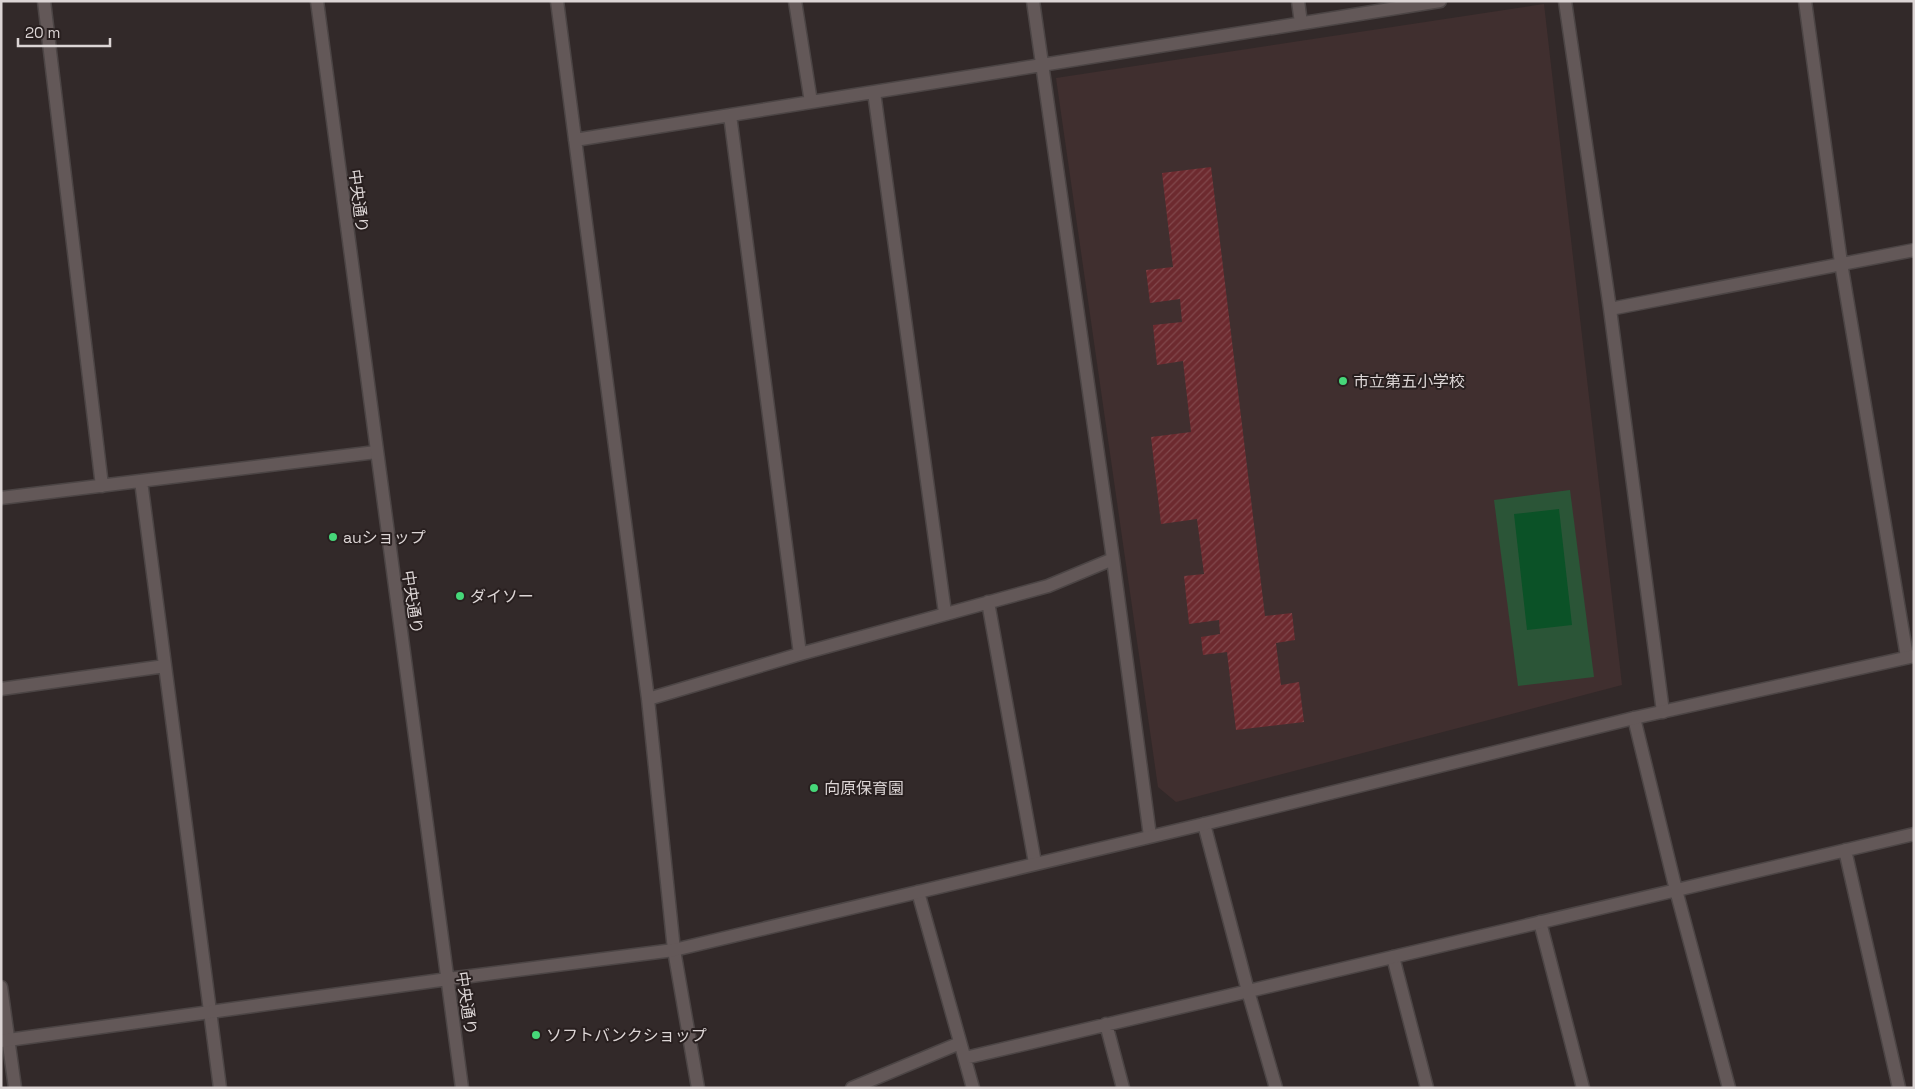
<svg xmlns="http://www.w3.org/2000/svg" width="1915" height="1089" viewBox="0 0 1915 1089" font-family="'Space Grotesk','Noto Sans JP',sans-serif">
<style>
.built{fill:#402f2f}
.pitch{fill:#2b5537}
.water{fill:#0b5227}
.building{fill:url(#building-hatch)}
.lines{fill:none;stroke-linecap:round;stroke-linejoin:round}
.service-casing{stroke:#4c4545;stroke-width:15}
.minor-casing{stroke:#4c4545;stroke-width:15}
.tertiary-casing{stroke:#4c4545;stroke-width:15}
.service{stroke:#635858;stroke-width:12}
.minor{stroke:#635858;stroke-width:12}
.tertiary{stroke:#635858;stroke-width:12}
.poi-dot{fill:#46d779;stroke:#281f1f;stroke-width:2}
.labels{text-anchor:middle;stroke-width:4;stroke-linejoin:round;paint-order:stroke}
.street-label{font-size:16px;fill:#dcd5d5;stroke:#281f1f}
.poi-label{font-size:16px;fill:#dcd5d5;stroke:#281f1f;text-anchor:start}
</style>
<defs>
<pattern id="building-hatch" width="6" height="6" patternUnits="userSpaceOnUse" patternTransform="scale(1.25)"><rect width="6" height="6" fill="#6d2a2f"/><path d="M-1 1l2-2M0 6l6-6M5 7l2-2" fill="none" stroke="#81484c"/></pattern>
</defs>
<rect width="100%" height="100%" fill="#322929"/>
<path class="built" d="M1544 4 1622 685 1176 802 1158 787 1056 78Z"/>
<path class="pitch" d="M1570 490 1594 677 1518 686 1494 500Z"/>
<path class="water" d="M1559 509 1572 625 1527 630 1514 514Z"/>
<path class="building" d="M1211 167 1265 616 1292 613 1295 640 1276 643 1281 685 1299 682 1304 722 1236 730 1227 652 1203 655 1201 637 1220 634 1219 620 1189 624 1184 576 1204 574 1197 519 1161 524 1151 437 1191 432 1183 361 1157 365 1153 325 1182 322 1180 299 1150 303 1146 270 1173 267 1162 173Z"/>
<g class="lines">
<g class="service-casing">
<path id="service" d="M1540 922 1583 1088
M1393 957 1427 1088"/>
</g>
<g class="minor-casing">
<path id="minor" d="M44 1 102 486
M557 1 648 699 674 950 698 1088
M795 1 811 102
M1033 1 1113 559 1150 836
M1298 1 1301 23
M1565 1 1610 309 1663 712
M1805 1 1841 263 1907 657
M874 92 945 613
M730 115 800 654
M575 140 1440 1
M1610 309 1914 250
M141 481 220 1088
M1 498 376 452
M988 602 1035 863
M1 689 165 666
M648 699 800 654 1048 586 1113 559
M1634 718 1676 890 1729 1088
M1204 824 1248 991 1276 1088
M1845 850 1899 1088
M918 892 973 1088
M1 987 15 1088
M1106 1024 1123 1088
M965 1058 1914 834
M852 1088 960 1043"/>
</g>
<g class="tertiary-casing">
<path id="tertiary" d="M317 1 462 1088
M1 1041 448 979 674 950 1204 824 1634 718 1914 656"/>
</g>
<use href="#service" class="service"/>
<use href="#minor" class="minor"/>
<use href="#tertiary" class="tertiary"/>
</g>
<g class="poi-dot">
<circle cx="1343" cy="381" r="5"/>
<circle cx="333" cy="537" r="5"/>
<circle cx="460" cy="596" r="5"/>
<circle cx="814" cy="788" r="5"/>
<circle cx="536" cy="1035" r="5"/>
</g>
<g class="labels">
<g class="street-label">
<text transform="translate(359 201) rotate(83)" y="6">中央通り</text>
<text transform="translate(413 602) rotate(82)" y="6">中央通り</text>
<text transform="translate(467 1003) rotate(82)" y="6">中央通り</text>
</g>
<g class="poi-label">
<text x="1353" y="387">市立第五小学校</text>
<text x="343" y="543">auショップ</text>
<text x="470" y="602">ダイソー</text>
<text x="824" y="794">向原保育園</text>
<text x="546" y="1041">ソフトバンクショップ</text>
</g>
</g>
<rect width="1915" height="1089" fill="none" stroke="#dcd5d5" stroke-width="5"/>
<path d="M18 38v8h92v-8" fill="none" stroke="#dcd5d5" stroke-width="2.5"/>
<text x="25" y="38" font-size="15" fill="#dcd5d5" stroke="#281f1f" stroke-width="4" paint-order="stroke">20 m</text>
</svg>
